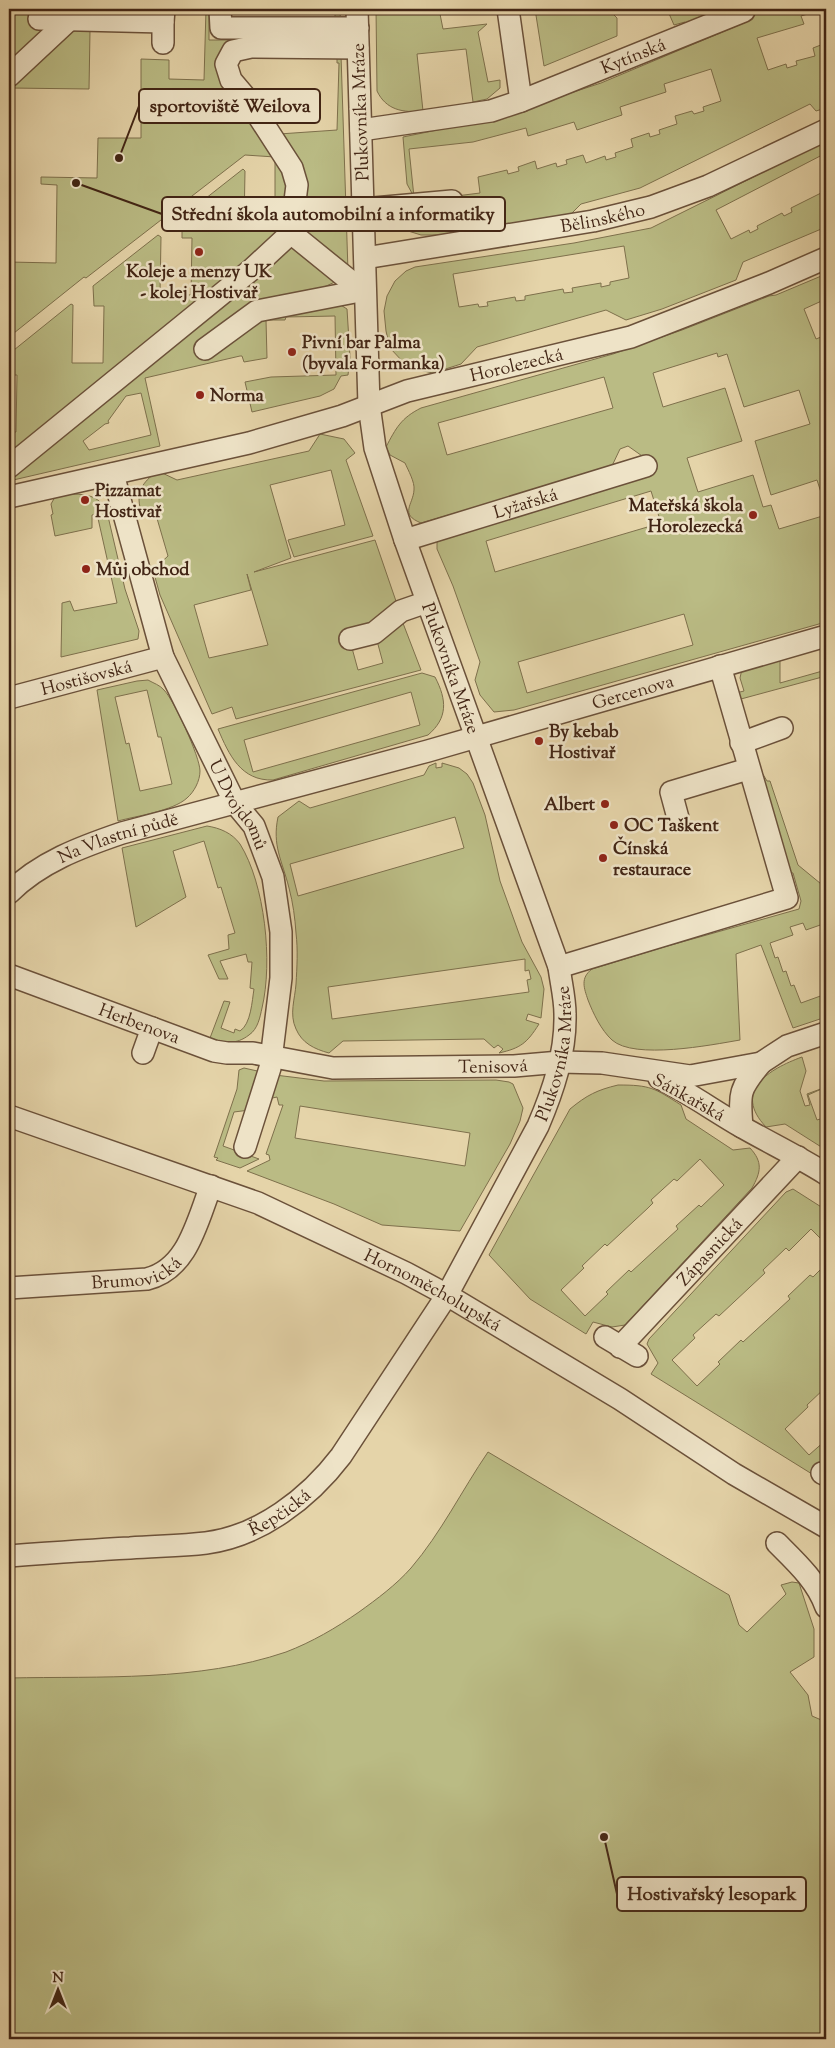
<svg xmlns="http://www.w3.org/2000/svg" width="835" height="2048" viewBox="0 0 835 2048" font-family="'Sorts Mill Goudy',serif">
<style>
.green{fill:#babb84;stroke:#7e704c;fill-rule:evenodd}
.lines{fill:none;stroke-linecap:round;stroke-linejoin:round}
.minor-casing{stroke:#6b513a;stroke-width:24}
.minor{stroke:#eee3c7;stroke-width:21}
.poi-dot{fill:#8f2418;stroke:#eee3c7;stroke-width:2}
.labels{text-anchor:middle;stroke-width:5;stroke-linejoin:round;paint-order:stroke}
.street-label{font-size:18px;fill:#422515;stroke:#eee3c7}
.poi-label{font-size:18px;font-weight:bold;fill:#422515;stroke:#eee3c7;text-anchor:start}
.leader{fill:none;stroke:#422515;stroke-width:2}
.callout-dot{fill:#422515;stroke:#eee3c7;stroke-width:2}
.callout{fill:#eee3c7;stroke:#422515;stroke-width:2}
.callout-label{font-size:19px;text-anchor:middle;font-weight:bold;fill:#422515}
</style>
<rect width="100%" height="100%" fill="#e5d4a9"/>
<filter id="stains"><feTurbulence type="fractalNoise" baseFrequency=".004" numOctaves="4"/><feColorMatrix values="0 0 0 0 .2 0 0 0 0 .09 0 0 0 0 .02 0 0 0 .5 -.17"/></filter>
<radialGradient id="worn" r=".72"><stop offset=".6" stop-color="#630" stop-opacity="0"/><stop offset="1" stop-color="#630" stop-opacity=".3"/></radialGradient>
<path class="green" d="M9 9H169L158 32 90 31 89 89 10 88 9 92Z
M206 9H209V40H335V9H340L341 43 245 55 235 68 279 134 337 130 339 63H337V56L341 55 348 271 339 280 322 288 336 302 347 309 350 357 348 375 341 376 334 389 320 396 252 412 245 382 271 377 336 375 335 316 286 317 285 320H266L267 358 244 362 242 356H240L145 378 160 446 9 481V432H16L17 375H9V354L71 304 73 305 72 363H103L104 306H94L93 286 158 235 161 237 160 294 191 295 192 238H182V217L243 169 245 171 244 227 275 228V157L245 155 86 278 84 277 9 337V262L56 263 57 185 41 184V177L97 178 98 138H141V59L169 60V79L204 80ZM141 393 151 435 89 450 83 441 105 424 109 423 108 421 126 396Z
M376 9H439L443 29 487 24 478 32 488 82 500 80V88L487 99 473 102 466 49 417 54 423 111C403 113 386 110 377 91Z
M535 9H608L617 18V36L544 66Z
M667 9H739L690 31 685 22 674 25Z
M761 9H824L801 16 804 24 757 38 768 70 786 64 787 68 797 65 796 61 815 56 813 48 826 43V108L816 111 810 104 640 188 581 204 569 216 439 235H421L405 230V211L456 196 480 193 478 177 507 170 508 174 519 171 518 167 535 161 537 169 556 163 557 167 567 164 566 160 583 155 586 163 605 156 606 160 616 157 615 153 633 147 631 139 649 133 650 137 660 134 659 130 677 124 675 116 692 111 694 114 704 111 703 107 721 101 711 69 664 84 666 92 620 107 622 115 577 130 574 122 528 136 526 128 473 142 409 149 414 197 407 184 403 137 491 119 601 83 751 20 749 15Z
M826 141V153L716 210 731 239 749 230 750 233 758 229 757 226 782 213 784 216 792 212 791 208 825 191 826 193V227L743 262 736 280 662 309 626 320 606 310 477 347 461 364 433 373 414 369 404 363 390 348 386 331 384 311 387 296 395 281 406 271 415 267 574 243 651 228ZM624 246 629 278 610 282V285L601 287V283L572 288 573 292 564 293 563 289 525 296V300L516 301 515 297 487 302 488 306 479 307 478 304 459 307 453 274Z
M826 274V299L804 309 816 339 826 335V508L817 480 771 495 755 441 810 424 799 390 744 407 727 354 718 357 717 353 653 373 663 407 725 388 742 441 687 458 698 492 753 475 763 507 771 505 779 529 826 515V622L514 710 494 712 480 695 475 680 480 662 453 586 437 549V541L645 458 628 446 620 449 611 468 421 523C399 514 413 505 414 490 415 482 408 470 405 463L390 455 386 447C396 428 401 418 421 408L613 354 682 330 769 296 776 295ZM604 377 613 408 447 455 438 423ZM651 491 661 523 495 572 486 541ZM684 614 693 645 527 693 518 662Z
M320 434 344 439 355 453 346 460 373 536 294 557 288 540 345 525 331 470 270 485 291 558 254 572 375 540 398 607 349 637 358 670 383 663 376 637 401 618 421 670 236 719 232 707 212 714 160 595 153 570 168 556 156 515 140 507C136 490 145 480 158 471L177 480 309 451ZM247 574 268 645 209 658 194 605 251 590Z
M66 494C84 494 99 494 107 512L125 589 139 631 138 639 61 657 62 603 70 601 74 611 117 603 97 514 92 515V528L55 536 51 515 53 514 51 504 55 497Z
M780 655V683L826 670V676L741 699 744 711 740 713 736 693 744 691 740 678 742 669Z
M422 673 435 677C447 700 448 718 428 735L273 780C241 781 229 755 218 729ZM411 692 420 725 253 772 244 740Z
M148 680C153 683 160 685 164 690 174 700 200 757 200 771 200 781 194 792 187 798 173 811 136 816 118 821L97 690 137 681ZM147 690 158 737H161L172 784 140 791 129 743 126 744 115 697Z
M436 763V768L442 767V763L459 768 467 774 473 783 485 815 500 881 522 942 541 977 544 989 541 1018 528 1014 526 1020 539 1024C527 1043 521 1048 499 1053L503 1049 498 1045 494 1048 484 1039 343 1041 329 1053C314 1049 302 1043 296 1029 289 1014 295 999 296 984 297 967 298 950 296 933 295 918 293 903 289 888 282 860 272 846 278 817L299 801 310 808 424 775 429 766ZM455 817 464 848 298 896 290 864ZM525 959V971L529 970 531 979 527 980 529 992 332 1019 328 987Z
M758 766 767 781H770L798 865 826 888V923L806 930 803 923 790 927 793 935 770 943 775 958 778 957 783 972 786 971 791 986 794 985 801 1003 826 994V1017L793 1028 761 945 736 954 740 1040C711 1045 634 1060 612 1040 601 1030 593 1013 588 1000 584 988 580 978 592 969L664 947 799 909 801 901 793 873 788 872Z
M207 826C220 828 232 833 240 844 265 884 273 962 262 1008 260 1017 258 1029 249 1035 236 1045 225 1043 210 1038L224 1001 230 1002 221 1028 234 1033 235 1029 240 1031C251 1024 252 1001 254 989L250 988 252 962H248L246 954 220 961 228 979H219L208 955 229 949 228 935 235 933 221 887 218 888 204 841 173 851 186 897 136 927 122 848Z
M802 1057 806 1071 800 1091 805 1106 810 1105 807 1094 826 1087 808 1095 817 1120 826 1117V1150L785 1124 766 1127C732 1091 769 1069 802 1057Z
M244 1068 275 1075 324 1081 496 1080 509 1082 513 1084 523 1108 520 1121 510 1144 460 1231 382 1225 334 1204 247 1171 270 1160 269 1155 266 1154 283 1105H279L277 1097 268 1099 265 1108 234 1112 223 1146 259 1159 240 1168 216 1160 218 1158 214 1157 237 1089 239 1070ZM300 1106 470 1133 465 1166 295 1138Z
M618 1085C651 1085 654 1088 681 1105L686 1119 733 1150 750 1148C763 1162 761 1172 752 1188L625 1325 612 1327 593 1322 586 1334 530 1299 489 1255 570 1109C587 1095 597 1090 618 1085ZM700 1159 724 1185 701 1207 699 1205 676 1226 678 1229 631 1272 629 1270 606 1292 608 1294 585 1316 561 1290 584 1268 582 1266 605 1244 607 1246 648 1208 653 1203 651 1200 674 1179 677 1181Z
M793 1189 826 1210V1244L811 1229 789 1251 786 1248 763 1270 765 1273 719 1316 716 1314 693 1335 695 1338 672 1360 697 1386 720 1364 718 1362 741 1340 743 1342 790 1299 788 1296 810 1275 813 1277 826 1264V1387L807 1405 808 1407 785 1429 809 1455 826 1440V1466L812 1474 651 1374 658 1363 647 1344 649 1339 786 1192Z
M488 1452 729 1595 739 1625 747 1632 786 1594 781 1585 792 1582 799 1583 814 1629V1657L790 1672 808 1695 812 1716 826 1722V2039H9V1678C101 1676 198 1682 286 1652 312 1642 336 1628 359 1612 377 1599 396 1585 411 1568 441 1533 462 1490 488 1452Z"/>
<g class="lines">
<g class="minor-casing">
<g id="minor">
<path d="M220 9 221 28H358"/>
<path d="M508 9 521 101"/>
<path d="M39 19 163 22 164 9"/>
<path d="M163 43V22"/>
<path d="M9 76 69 20"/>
<path id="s1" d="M361 130 491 111 521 101 744 11"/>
<path d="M363 209 452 201"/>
<path d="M291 233 349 280 365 290"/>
<path id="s2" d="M365 258 593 221 651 207 708 186 826 130"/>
<path d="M205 349 257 311 365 290"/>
<path d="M9 467 251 270 291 233 297 185 292 168 248 100 231 80 226 64 233 51 251 47 358 48"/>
<path id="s3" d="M113 474 163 657 235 803 254 826 273 877 281 932V978L270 1068 245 1147"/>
<path id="s4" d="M9 497 249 443 342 416 407 391 631 337 769 283 826 258"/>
<path id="s5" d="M405 540 646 466"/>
<path d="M350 639 374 633 401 611 427 602"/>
<path id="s6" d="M9 698 163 657"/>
<path d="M741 743 782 728"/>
<path d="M678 818 671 792 748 769"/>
<path id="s7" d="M9 893C40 862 81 847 122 833L428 751 826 636"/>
<path d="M559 967 787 898 720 666"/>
<path id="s8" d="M9 975 214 1051 227 1053H253L333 1068 514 1066 560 1062 602 1063 690 1076 761 1063 787 1046 826 1033"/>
<path d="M143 1053 152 1028"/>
<path d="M659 1078C688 1092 714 1111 742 1127 770 1143 799 1157 826 1174"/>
<path id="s9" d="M9 1116 258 1203 406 1273 447 1295 620 1399 734 1474 826 1527"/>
<path d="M742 1127C739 1092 739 1090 761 1063"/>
<path id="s10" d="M9 1288 147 1279C188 1269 197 1221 211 1186"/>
<path d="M605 1337 637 1356"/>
<path id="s11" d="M620 1347 798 1157"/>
<path d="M822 1473 826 1475"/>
<path d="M777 1543C796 1562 817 1581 826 1607"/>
<path id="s12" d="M9 1556C49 1553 90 1550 130 1548 156 1546 181 1546 206 1543 260 1536 309 1498 341 1456L447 1295 538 1126C553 1091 566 1053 565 1014 565 998 561 983 559 967L405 540 375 448 369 405 357 9"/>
</g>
</g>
<use href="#minor" class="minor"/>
</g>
<g class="poi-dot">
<circle cx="199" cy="252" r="5"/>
<circle cx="292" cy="352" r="5"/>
<circle cx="200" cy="395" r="5"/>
<circle cx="85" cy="500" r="5"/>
<circle cx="753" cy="515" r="5"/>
<circle cx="86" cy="569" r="5"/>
<circle cx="539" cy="741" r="5"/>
<circle cx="605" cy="804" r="5"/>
<circle cx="614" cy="825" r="5"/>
<circle cx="603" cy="858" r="5"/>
</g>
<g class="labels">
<g class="street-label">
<text dy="6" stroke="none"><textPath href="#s1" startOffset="284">Kytínská</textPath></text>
<text transform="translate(360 112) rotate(-92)" y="6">Plukovníka Mráze</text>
<text dy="6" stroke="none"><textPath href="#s2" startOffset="241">Bělinského</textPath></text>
<text dy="6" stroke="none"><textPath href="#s4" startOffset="525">Horolezecká</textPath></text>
<text dy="6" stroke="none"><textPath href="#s5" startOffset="126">Lyžařská</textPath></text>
<text transform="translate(451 668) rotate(70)" y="6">Plukovníka Mráze</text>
<text dy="6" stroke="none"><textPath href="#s6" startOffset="80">Hostišovská</textPath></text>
<text dy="6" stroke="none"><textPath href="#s7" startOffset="659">Gercenova</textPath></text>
<text dy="6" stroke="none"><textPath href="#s3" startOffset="356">U Dvojdomů</textPath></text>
<text dy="6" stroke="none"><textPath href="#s7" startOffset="124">Na Vlastní půdě</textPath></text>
<text dy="6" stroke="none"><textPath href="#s8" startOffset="139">Herbenova</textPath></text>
<text dy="6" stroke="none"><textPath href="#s12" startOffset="822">Plukovníka Mráze</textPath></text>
<text dy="6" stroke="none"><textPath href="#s8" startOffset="499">Tenisová</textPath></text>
<text transform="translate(689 1097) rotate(29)" y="6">Sáňkařská</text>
<text dy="6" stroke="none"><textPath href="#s11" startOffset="131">Zápasnická</textPath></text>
<text dy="6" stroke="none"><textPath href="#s10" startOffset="129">Brumovická</textPath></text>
<text dy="6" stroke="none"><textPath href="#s9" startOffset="459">Hornoměcholupská</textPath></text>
<text dy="6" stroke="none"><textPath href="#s12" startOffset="278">Řepčická</textPath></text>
</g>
<g class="poi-label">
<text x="199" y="277" text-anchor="middle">Koleje a menzy UK<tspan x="199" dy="21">- kolej Hostivař</tspan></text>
<text x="302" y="348">Pivní bar Palma<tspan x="302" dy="21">(byvala Formanka)</tspan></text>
<text x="210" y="401">Norma</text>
<text x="95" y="496">Pizzamat<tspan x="95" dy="21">Hostivař</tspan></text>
<text x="743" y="511" text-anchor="end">Mateřská škola<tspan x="743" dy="21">Horolezecká</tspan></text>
<text x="96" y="575">Můj obchod</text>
<text x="549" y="737">By kebab<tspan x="549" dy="21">Hostivař</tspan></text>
<text x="595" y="810" text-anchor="end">Albert</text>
<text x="624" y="831">OC Taškent</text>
<text x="613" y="854">Čínská<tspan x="613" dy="21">restaurace</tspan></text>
</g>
</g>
<path class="leader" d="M119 158L139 106M76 183L162 214M604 1837L617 1894"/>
<g class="callout-dot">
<circle cx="119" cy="158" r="5"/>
<circle cx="76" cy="183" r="5"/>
<circle cx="604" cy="1837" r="5"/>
</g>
<g class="callout">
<rect x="139" y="89" width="181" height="34" rx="5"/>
<rect x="162" y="197" width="343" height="34" rx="5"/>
<rect x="617" y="1877" width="189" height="34" rx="5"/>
</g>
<g class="callout-label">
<text x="230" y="112">sportoviště Weilova</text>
<text x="333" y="220">Střední škola automobilní a informatiky</text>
<text x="712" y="1900">Hostivařský lesopark</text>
</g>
<rect width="835" height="2048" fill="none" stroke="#e5d4a9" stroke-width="30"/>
<rect x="10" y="10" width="815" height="2028" fill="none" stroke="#422515" stroke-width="2.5"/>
<rect x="15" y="15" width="805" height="2018" fill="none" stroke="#422515"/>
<g transform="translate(58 1990)" stroke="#eee3c7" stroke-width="4" paint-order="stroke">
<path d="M0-4L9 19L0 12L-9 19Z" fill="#422515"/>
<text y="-8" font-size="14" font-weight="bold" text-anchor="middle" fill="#422515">N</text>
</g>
<rect width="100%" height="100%" filter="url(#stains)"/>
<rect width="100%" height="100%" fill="url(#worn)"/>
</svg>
